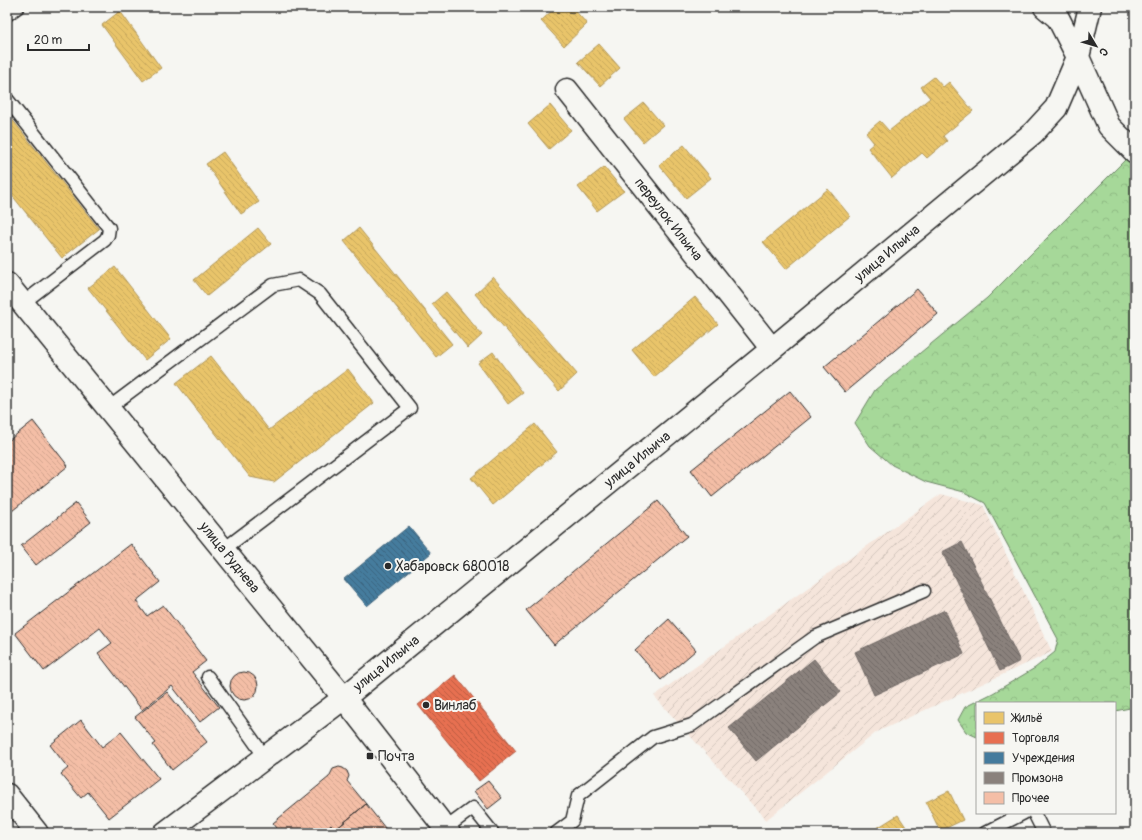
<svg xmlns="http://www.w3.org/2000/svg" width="1142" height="840" viewBox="0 0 1142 840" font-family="Pangolin,sans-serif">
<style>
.industrial{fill:url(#industrial-furrows)}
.forest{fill:url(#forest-crowns);stroke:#688262}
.homes{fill:url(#homes-back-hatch);stroke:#b09657}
.shops{fill:url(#shops-back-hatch);stroke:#af5b46}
.public{fill:url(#public-back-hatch);stroke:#3d637b}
.industry{fill:url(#industry-back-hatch);stroke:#6e6764}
.building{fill:url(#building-back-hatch);stroke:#2b2b2b}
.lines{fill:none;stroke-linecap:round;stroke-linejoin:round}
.service-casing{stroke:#2b2b2b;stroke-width:15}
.minor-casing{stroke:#2b2b2b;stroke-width:25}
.secondary-casing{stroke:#2b2b2b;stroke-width:25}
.service{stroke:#f6f6f2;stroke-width:12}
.minor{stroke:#f6f6f2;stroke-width:22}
.secondary{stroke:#f6f6f2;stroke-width:22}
.poi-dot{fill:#2b2b2b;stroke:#f6f6f2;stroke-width:1.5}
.labels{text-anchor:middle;stroke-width:4;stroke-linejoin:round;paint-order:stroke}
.street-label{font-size:14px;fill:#2b2b2b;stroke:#f6f6f2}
.poi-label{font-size:14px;fill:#2b2b2b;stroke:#f6f6f2;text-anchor:start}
</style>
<defs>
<pattern id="industrial-furrows" width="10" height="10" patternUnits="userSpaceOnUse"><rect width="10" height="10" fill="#f5e5db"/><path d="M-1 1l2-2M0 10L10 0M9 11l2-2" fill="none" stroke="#d2c5bc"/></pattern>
<pattern id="forest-crowns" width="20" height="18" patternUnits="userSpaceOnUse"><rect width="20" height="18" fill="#a6d899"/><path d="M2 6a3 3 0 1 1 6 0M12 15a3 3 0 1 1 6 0" fill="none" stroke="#8fba84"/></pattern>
<pattern id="homes-back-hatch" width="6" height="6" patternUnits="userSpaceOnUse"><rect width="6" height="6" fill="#e9c46a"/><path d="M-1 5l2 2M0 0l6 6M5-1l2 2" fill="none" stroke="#c8a95c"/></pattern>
<pattern id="shops-back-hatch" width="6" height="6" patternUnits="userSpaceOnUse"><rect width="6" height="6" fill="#e76f51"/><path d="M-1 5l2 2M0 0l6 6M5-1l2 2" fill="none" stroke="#bb5b43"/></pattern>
<pattern id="public-back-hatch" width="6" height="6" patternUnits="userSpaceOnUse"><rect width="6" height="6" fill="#457b9d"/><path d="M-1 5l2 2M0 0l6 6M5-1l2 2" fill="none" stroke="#3a6580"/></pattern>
<pattern id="industry-back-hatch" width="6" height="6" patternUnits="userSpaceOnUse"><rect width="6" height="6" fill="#8a817c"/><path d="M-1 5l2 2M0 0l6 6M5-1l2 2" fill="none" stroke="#716a66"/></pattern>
<pattern id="building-back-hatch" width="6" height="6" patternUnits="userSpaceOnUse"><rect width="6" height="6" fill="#f4bea6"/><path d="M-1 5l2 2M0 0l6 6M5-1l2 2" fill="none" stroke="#d1a38f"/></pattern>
</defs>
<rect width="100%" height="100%" fill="#f6f6f2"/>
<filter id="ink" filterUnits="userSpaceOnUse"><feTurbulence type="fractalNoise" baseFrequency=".025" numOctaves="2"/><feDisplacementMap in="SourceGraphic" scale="8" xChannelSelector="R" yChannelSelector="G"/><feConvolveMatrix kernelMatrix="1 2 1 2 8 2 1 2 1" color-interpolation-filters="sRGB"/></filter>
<g filter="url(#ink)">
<path class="industrial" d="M941 494 983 505 1052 652 877 732 766 820 654 696Z"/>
<path class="forest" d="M1135 150V707L1115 711V703H977V737L966 732 958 720 965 707 993 693 1035 668 1055 652 1058 639 985 503 964 492 926 482 892 465 870 446 855 423 875 390 987 298Z"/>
<path class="homes" d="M556 7H572L587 24 564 46 541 21Z
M120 11 161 68 143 81 102 25Z
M599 44 620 68 600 86 578 62Z
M934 77 943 87 949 82 973 111 943 136 947 141 927 158 922 153 892 178 868 148 874 143 866 133 880 121 889 131 930 98 921 87Z
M644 103 663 125 643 142 624 119Z
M550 105 571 130 549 149 528 124Z
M7 113 99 229 62 258 7 189Z
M684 145 711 178 686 198 659 165Z
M223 152 259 202 241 214 206 164Z
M604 167 624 191 597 211 578 187Z
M828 189 850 216 786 269 763 242Z
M258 228 271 244 207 296 194 280Z
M359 228 452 344 436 357 344 241Z
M115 267 171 339 145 360 88 288Z
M493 277 577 374 559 391 475 294Z
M446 292 482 335 468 348 432 304Z
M695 297 718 324 654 377 632 350Z
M493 352 523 393 508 404 478 363Z
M211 356 269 430 348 369 374 403 274 482 250 477 176 383Z
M535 424 557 452 493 505 471 478Z
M949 791 963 820 940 831 926 802Z
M898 815 910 833H869Z"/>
<path class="shops" d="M455 675 516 751 479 781 418 705Z"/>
<path class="public" d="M409 526 431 553 367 606 344 579Z"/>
<path class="industry" d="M962 542 1020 661 1000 671 942 552Z
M945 610 964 654 874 695 855 652Z
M814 659 841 692 756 761 729 728Z"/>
<path class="building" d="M917 289 938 314 845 392 824 367Z
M790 391 811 417 712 497 691 470Z
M33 421 68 466 7 515V442Z
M658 501 687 536 554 645 526 610Z
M76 503 91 522 36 565 21 546Z
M131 544 160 582 136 601 147 616 163 605 206 661 192 672 219 707 200 722 172 686 142 710 98 653 112 643 100 628 44 671 15 633Z
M669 619 696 650 661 680 635 650Z
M230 686a14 14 0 1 1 28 0a14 14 0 1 1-28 0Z
M167 692 207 742 172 770 153 745 156 743 135 717Z
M81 720 102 747 121 732 159 779 109 818 88 792 81 798 61 774 68 768 50 745Z
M339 767 343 768 347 771 349 776 347 781 366 804 335 830 331 825 321 833H281L273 823 329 777 333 769Z
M488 781 502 798 488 809 474 791Z
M366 804 389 833H337L335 830Z"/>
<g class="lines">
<g class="service-casing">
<path id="service" d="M7 15 18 7
M7 99 109 228 108 235 105 240 23 303
M107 409 273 285 299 280 320 294 410 408 224 549
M208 677 265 757
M1034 813 1044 833
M446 828 473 808 493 833
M556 833 572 821 578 796 653 737 692 725 815 637 924 591
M985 833 1024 813"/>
</g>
<g class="minor-casing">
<path id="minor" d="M1045 7 1058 18 1078 57 1109 126 1135 152
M567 90 772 349
M7 795 37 833
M165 833 344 698 772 349 1033 133 1056 108 1078 57 1090 7"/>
</g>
<g class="secondary-casing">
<path id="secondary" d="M7 284 344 698 449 833"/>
</g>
<use href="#service" class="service"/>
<use href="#minor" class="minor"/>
<use href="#secondary" class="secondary"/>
</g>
</g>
<g class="poi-dot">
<circle cx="388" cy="566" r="4"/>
<circle cx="426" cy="705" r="4"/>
<rect x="366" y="752" width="8" height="8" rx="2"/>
</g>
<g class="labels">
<g class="street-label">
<text transform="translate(669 219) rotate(52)" y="5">переулок Ильича</text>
<text transform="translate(887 253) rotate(-40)" y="5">улица Ильича</text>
<text transform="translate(637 459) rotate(-39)" y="5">улица Ильича</text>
<text transform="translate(230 557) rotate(51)" y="5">улица Руднева</text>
<text transform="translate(386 663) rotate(-39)" y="5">улица Ильича</text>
</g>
<g class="poi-label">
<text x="396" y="571">Хабаровск 680018</text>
<text x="434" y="710">Винлаб</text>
<text x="378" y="761">Почта</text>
</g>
</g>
<rect width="1142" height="840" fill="none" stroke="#f6f6f2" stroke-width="24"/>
<rect x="12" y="12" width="1118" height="816" fill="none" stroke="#2b2b2b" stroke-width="1.5" filter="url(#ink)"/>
<rect x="976" y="702" width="140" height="112" fill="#f6f6f2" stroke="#a5a5a2"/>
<rect x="984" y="712" width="20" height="12" fill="#e9c46a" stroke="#a5a5a2"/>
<text x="1012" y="722" font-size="12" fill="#2b2b2b">Жильё</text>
<rect x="984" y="732" width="20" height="12" fill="#e76f51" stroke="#a5a5a2"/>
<text x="1012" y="742" font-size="12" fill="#2b2b2b">Торговля</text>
<rect x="984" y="752" width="20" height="12" fill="#457b9d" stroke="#a5a5a2"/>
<text x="1012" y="762" font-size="12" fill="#2b2b2b">Учреждения</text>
<rect x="984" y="772" width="20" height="12" fill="#8a817c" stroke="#a5a5a2"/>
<text x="1012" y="782" font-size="12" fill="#2b2b2b">Промзона</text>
<rect x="984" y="792" width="20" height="12" fill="#f4bea6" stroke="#a5a5a2"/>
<text x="1012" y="802" font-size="12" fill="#2b2b2b">Прочее</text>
<g transform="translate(1096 46) rotate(128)" stroke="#f6f6f2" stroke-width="3" paint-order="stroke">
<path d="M0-3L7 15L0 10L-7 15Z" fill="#2b2b2b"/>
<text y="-6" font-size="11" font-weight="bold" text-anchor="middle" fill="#2b2b2b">С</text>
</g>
<path d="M28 44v6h61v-6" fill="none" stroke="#2b2b2b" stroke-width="2"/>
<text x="34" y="44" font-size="12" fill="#2b2b2b" stroke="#f6f6f2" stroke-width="3" paint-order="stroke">20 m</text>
</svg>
